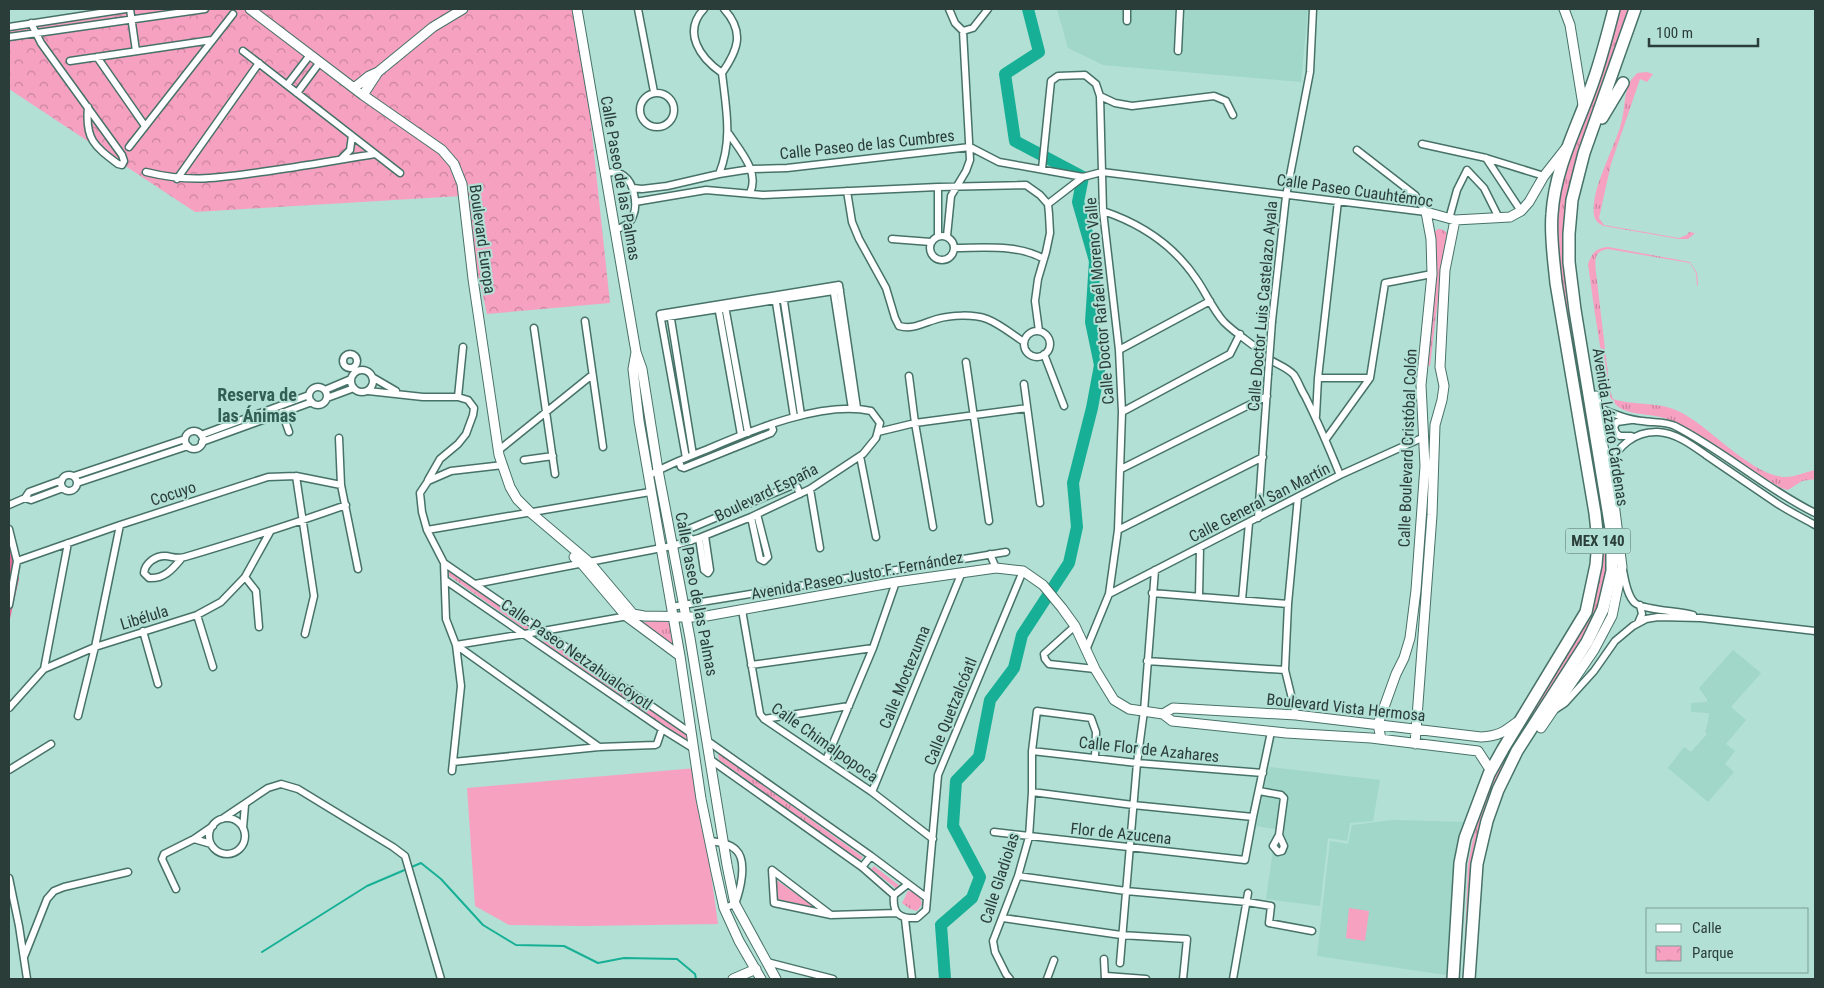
<svg xmlns="http://www.w3.org/2000/svg" width="1824" height="988" viewBox="0 0 1824 988" font-family="'Roboto Condensed',sans-serif">
<style>
.built{fill:#a0d7c8}
.grass{fill:url(#grass-tufts)}
.forest{fill:url(#forest-crowns)}
.park{fill:url(#park-crowns)}
.garden{fill:#f7a1c0}
.lines{fill:none;stroke-linecap:round;stroke-linejoin:round}
.stream{stroke:#17b096;stroke-width:2}
.river{stroke:#17b096;stroke-width:12}
.street-casing{stroke:#477268;stroke-width:9}
.secondary-casing{stroke:#477268;stroke-width:11}
.highway-casing{stroke:#477268;stroke-width:14}
.street{stroke:#fff;stroke-width:6}
.secondary{stroke:#fff;stroke-width:9}
.highway{stroke:#fff;stroke-width:11}
.street-bridge-casing{stroke:#477268;stroke-width:9;stroke-linecap:butt}
.street-bridge{stroke:#fff;stroke-width:6}
.labels{text-anchor:middle;stroke-width:4;stroke-linejoin:round;paint-order:stroke}
.shield{fill:#b2e0d4;stroke:#546e67;stroke-width:1}
.shield-label{font-size:15px;font-weight:bold;fill:#2b3d38}
.street-label{font-size:16px;fill:#2b3d38;stroke:#b2e0d4}
.neighbourhood-label{font-size:18px;font-weight:bold;fill:#335e53;stroke:#b2e0d4}
</style>
<defs>
<pattern id="grass-tufts" width="24" height="20" patternUnits="userSpaceOnUse" patternTransform="scale(1.25)"><rect width="24" height="20" fill="#f7a1c0"/><path d="M3 7l-1-3M5 7V3M7 7l1-3M15 17l-1-3M17 17v-4M19 17l1-3" fill="none" stroke="#c8849d"/></pattern>
<pattern id="forest-crowns" width="20" height="18" patternUnits="userSpaceOnUse" patternTransform="scale(1.25)"><rect width="20" height="18" fill="#df6a99"/><path d="M2 6a3 3 0 1 1 6 0M12 15a3 3 0 1 1 6 0" fill="none" stroke="#b5587e"/></pattern>
<pattern id="park-crowns" width="20" height="18" patternUnits="userSpaceOnUse" patternTransform="scale(1.25)"><rect width="20" height="18" fill="#f7a1c0"/><path d="M2 6a3 3 0 1 1 6 0M12 15a3 3 0 1 1 6 0" fill="none" stroke="#c8849d"/></pattern>
</defs>
<rect width="100%" height="100%" fill="#b2e0d4"/>
<path class="built" d="M1057 9H1308L1301 82 1103 65 1068 48Z
M1733 650 1761 673 1731 707 1746 720 1726 744 1735 751 1725 764 1734 772 1708 802 1668 768 1684 747 1691 752 1707 734 1705 732 1708 722 1709 713 1691 712V703L1707 702V699L1699 688Z
M1269 767 1380 780 1373 821 1350 823 1347 841 1328 838 1320 906 1266 899 1276 829 1256 826Z
M1394 820 1466 822 1458 846 1446 975 1317 956 1330 841 1348 844 1352 825Z"/>
<path class="grass" d="M1618 9H1632L1578 158 1565 273 1568 307 1608 537 1609 571 1600 609 1572 660 1515 751 1474 863 1467 979H1462L1464 966 1468 864 1473 839 1490 775 1566 649 1599 569 1556 249 1558 185Z
M1647 72 1653 74 1647 82 1640 79 1611 164 1599 218 1604 225 1679 238 1687 235 1689 232 1695 233 1688 239H1679L1604 226C1599 224 1595 221 1594 215 1590 189 1616 147 1622 120 1625 107 1624 94 1630 82 1631 79 1635 76 1637 73Z
M1438 229C1444 229 1446 231 1448 236L1441 274 1430 366 1426 365C1429 334 1435 302 1436 271 1437 258 1434 246 1434 232Z
M1608 247 1690 262 1697 273 1698 285 1697 286 1696 273 1690 263 1608 249C1593 251 1595 261 1596 273L1610 391 1613 399C1634 406 1657 401 1678 411 1709 425 1751 476 1785 477 1796 477 1805 472 1815 470V479L1802 481 1788 490 1781 488 1672 421C1647 409 1618 422 1607 390L1595 314 1588 264C1592 253 1596 248 1608 247Z
M450 571 531 628 529 632 448 575Z
M665 620 669 623 673 645 671 647 643 627 644 622Z
M545 638 687 735V741L542 643Z
M718 753 863 857 859 861 719 760Z
M874 866 900 886 897 889 871 869Z
M775 879 816 908 776 899Z
M908 891C917 893 920 895 922 904L917 911 910 909 902 903Z"/>
<path class="forest" d="M9 541 19 579 9 623Z"/>
<path class="park" d="M126 9H576L583 50 610 303 487 314 461 196 195 212 9 89V25Z"/>
<path class="garden" d="M696 768 718 924 583 926 509 925 475 906 467 788Z
M1349 908 1369 911 1365 941 1346 938Z"/>
<g class="lines">
<path class="stream" d="M262 952 367 886 421 863 441 879 483 925 516 945 564 946 598 963 624 958 677 959 695 974 696 979"/>
<path class="river" d="M945 979 941 925 972 898 980 877 953 826 956 781 979 757 990 700 1014 668 1022 635 1069 563 1077 527 1073 483 1092 408 1100 365 1091 322 1095 261 1078 202 1083 177 1015 141 1005 74 1039 52 1028 9"/>
<g class="street-casing">
<path id="street" d="M130 9 136 51
M638 9 654 92
M704 9C682 32 700 58 722 73
M1127 21V9
M31 23 41 43 122 155 124 161 122 165 118 164C94 146 85 139 88 107
M9 27 126 9
M963 31 973 28 988 9
M9 37 205 9
M243 51 400 173
M1178 51 1180 9
M97 57 145 126
M70 61 212 40
M287 85 310 55
M640 110a17 17 0 1 1 34 0a17 17 0 1 1-34 0Z
M297 93 320 62
M1100 96 1115 103 1132 106 1214 96 1226 101 1233 115
M729 134C740 151 760 172 750 193
M1422 144 1486 158 1544 176
M129 147 233 14
M1357 150 1415 195 1426 212
M1486 158 1521 211
M341 159 350 150 352 136
M1042 169 1051 81 1058 76 1085 75 1096 84 1100 96 1103 211 1119 350 1122 412 1118 530 1109 594 1086 650
M146 172C190 183 217 178 261 172 299 167 337 160 375 154
M605 173C612 172 618 171 624 176 634 183 638 205 633 216 630 225 622 227 615 230
M719 174C733 140 726 108 722 73 738 50 745 32 724 9
M177 179 259 63
M633 188 642 189 667 186 719 174 751 169 787 168 970 147 999 162 1083 177 1102 172 1426 212
M847 191 852 222 859 239 886 288 895 318 899 326C913 330 923 323 937 319 951 315 973 314 987 319 1000 324 1013 335 1024 342
M635 202 706 190 763 195 938 187 1026 185 1040 195 1048 204 1049 214 1050 233 1046 252 1038 279 1035 301 1039 331
M1048 204 1083 177
M1103 211C1142 224 1174 245 1197 280 1206 293 1213 310 1224 322 1234 332 1248 341 1259 350 1268 363 1284 364 1294 375 1298 381 1301 390 1305 396 1318 422 1329 448 1340 475
M1449 219 1457 190 1467 170 1484 188 1499 218
M930 248a12 12 0 1 1 24 0a12 12 0 1 1-24 0Z
M938 236V187
M947 236 951 196 966 171 970 160 963 31 955 23 949 9
M892 239 931 242
M954 248C984 248 1018 244 1044 259
M833 287 852 409
M783 295 801 415
M775 296 794 417
M718 306 741 435
M725 306 748 433
M670 313 693 455
M661 318 840 290
M585 321 603 447
M1272 321 1286 196 1310 72 1313 9
M534 328 555 474
M1024 344a13 13 0 1 1 26 0a13 13 0 1 1-26 0Z
M1119 350 1210 301
M1044 354 1064 406
M343 361a7 7 0 1 1 14 0a7 7 0 1 1-14 0Z
M966 362 989 521
M351 381a11 11 0 1 1 22 0a11 11 0 1 1-22 0Z
M909 376 915 423 933 527
M372 377 396 391
M1318 378H1370
M1024 384 1040 503
M309 396a9 9 0 1 1 18 0a9 9 0 1 1-18 0Z
M325 390 351 379
M368 391 423 397H458L468 400 474 408 473 415 466 434 458 444 440 459 428 480
M458 397 463 347
M327 398 354 388
M1598 407C1610 413 1629 420 1642 421 1653 423 1665 421 1675 426 1724 451 1766 489 1815 513
M282 412 289 432
M1122 412 1230 354 1240 334
M1316 416 1318 378 1338 201
M1631 420 1617 422 1614 427 1616 433 1620 436H1631
M185 440a9 9 0 1 1 18 0a9 9 0 1 1-18 0Z
M878 432 915 423 1027 408
M201 435 309 395
M339 438 341 485 358 569
M1326 439 1370 378 1385 283 1432 274
M202 442 312 402
M499 450 592 375
M860 456 876 537
M686 458 660 314 839 285 857 408
M524 460 553 456
M679 461 681 467 684 468 771 433 773 430 771 424
M1607 466C1619 447 1633 431 1658 432 1676 433 1692 445 1706 455 1728 470 1750 485 1772 500 1786 510 1801 517 1815 525
M1121 469 1267 396
M61 483a8 8 0 1 1 16 0a8 8 0 1 1-16 0Z
M74 476 185 439
M296 476 314 596 305 634
M77 483 188 446
M810 489 820 548
M25 498 31 500 63 488
M9 505 25 498 29 492 62 480
M751 517 760 559 764 561 768 557 757 514
M1258 518 1268 375
M9 529 17 561 9 605
M427 530 650 492
M1118 530 1263 457
M705 536 710 570 708 573
M699 538 704 570 708 573
M691 541 688 533 689 529 793 485 797 487 800 494
M990 554 996 568
M181 559C172 570 164 579 149 578L144 573C145 563 156 555 166 556 173 557 178 559 185 557 239 541 293 524 346 505
M17 561 120 525 268 477 296 476 341 485
M444 563 692 734
M1623 570C1625 580 1627 596 1635 603 1644 610 1679 611 1693 615
M245 577 256 591 259 627
M445 580 662 729 694 749
M475 584 672 546 699 538 751 517 810 489 863 454 876 438 880 423 871 411C824 400 752 430 708 449 688 457 667 465 648 476
M1152 593 1288 604
M1109 594 1340 475 1424 437
M1199 596 1200 548
M1242 600 1249 523
M671 607 1006 552
M742 610 760 714 764 719 872 792 933 839
M197 615 213 667
M1638 623 1642 614 1640 605
M1075 626 1044 654 1045 659 1049 664 1095 669
M143 631 158 684
M456 645 543 631 628 616
M456 645 599 747
M1147 661 1285 670
M751 665 873 648
M44 669 68 543
M9 708 44 669 95 647 197 615 221 602 245 577 270 532
M1556 709 1565 703 1594 671 1615 641 1633 626 1646 619 1658 617 1701 618 1815 631
M1296 715 1285 670 1288 604 1298 497
M78 716 95 647 120 525
M764 719 849 706
M709 742 871 856 927 898
M1032 751 1137 763 1263 773
M711 760 862 867 894 895
M826 760 873 648 896 582
M453 762 599 747 655 745 657 744 662 729
M9 770 51 744
M452 771 461 686 456 645 446 619 444 563 427 530 422 512 420 493 428 481 451 471 503 465
M1259 791 1281 795 1284 798 1279 835 1273 846 1278 852 1282 851 1284 846 1279 835
M872 792 962 572
M1032 792 1133 805 1253 817
M209 836a18 18 0 1 1 36 0a18 18 0 1 1-36 0Z
M222 819 268 788 281 784 298 789 393 847 405 856 441 979
M243 828 245 805
M994 832 1245 860 1253 817 1271 732
M194 839 211 844
M710 841C718 842 730 843 736 850 748 861 740 891 735 904L724 908
M862 867 871 856
M1018 876 1126 891 1247 902 1271 906 1269 923 1312 931
M9 878 19 926 27 979
M908 884 894 895C892 914 900 919 917 918L926 910 938 775 1023 571
M176 889 162 859 164 854 194 839 213 826
M831 915 772 870 774 903 831 915 897 913
M1003 918 1121 935 1187 939 1183 979
M905 919 912 979
M24 957 47 899 54 891 64 887 128 872
M1104 959 1105 979
M767 962 833 979
M1120 963 1137 763 1144 711 1155 570
M1106 976 1146 979
M1010 979 1006 974 995 952 993 941 1018 876 1029 837 1032 792V751L1037 711 1091 718 1096 732 1095 757
M1047 979 1054 960
M1233 979 1248 893"/>
</g>
<g class="secondary-casing">
<path id="secondary" d="M250 9 363 95 442 150 454 164 462 184 473 279 499 455 510 487 517 499 530 512 589 562 633 614 644 616 701 617 896 582 996 568 1023 571 1043 585 1062 608 1075 626 1095 669 1114 700 1129 709 1163 714 1172 721 1286 733 1371 738 1478 751 1491 771
M577 9 636 352 642 369 658 470 690 638 727 865 735 904 776 979
M1564 9 1570 25 1583 105
M354 88 369 76 378 72 433 27 463 9
M363 95 378 72
M636 352 633 369 639 421 680 656 701 799 716 872 724 908 739 941 761 979
M574 557 582 564 626 616 680 656
M1163 714 1173 708 1296 715 1481 737C1499 736 1504 732 1517 722
M1541 728 1594 650 1612 616 1622 567 1614 503 1599 425 1596 396
M1381 739 1378 724 1396 674 1404 658 1410 638 1416 590 1425 466 1421 385 1432 274 1431 239 1426 212 1455 220 1510 217 1521 211 1529 202 1544 176 1566 148
M1415 744 1432 515 1435 425 1442 400 1444 386 1440 367 1445 270 1455 220
M733 979 756 969"/>
</g>
<g class="highway-casing">
<path id="highway" d="M1602 118 1623 83
M1453 979 1460 863 1465 838 1489 774 1503 749 1586 612 1596 565 1598 541 1595 513 1556 283C1554 261 1550 237 1552 214 1555 166 1579 124 1594 79 1602 56 1608 32 1614 9
M1469 979 1477 864 1487 821 1498 790 1517 751 1587 642 1603 609 1612 571V535L1575 310 1569 262V234L1572 200 1584 153 1635 9"/>
</g>
<use href="#street" class="street"/>
<use href="#secondary" class="secondary"/>
<use href="#highway" class="highway"/>
<g class="street-bridge-casing">
<path id="street-bridge" d="M1268 375 1272 321"/>
</g>
<use href="#street-bridge" class="street-bridge"/>
</g>
<g class="labels">
<rect class="shield" x="1565.5" y="528.5" width="65" height="25" rx="4"/>
<g class="shield-label">
<text x="1598" y="546">MEX 140</text>
</g>
<g class="street-label">
<text transform="translate(867 144) rotate(-6)" y="6">Calle Paseo de las Cumbres</text>
<text transform="translate(621 178) rotate(80)" y="6">Calle Paseo de las Palmas</text>
<text transform="translate(1355 190) rotate(8)" y="6">Calle Paseo Cuauhtémoc</text>
<text transform="translate(483 239) rotate(82)" y="6">Boulevard Europa</text>
<text transform="translate(1099 301) rotate(-95)" y="6">Calle Doctor Rafaél Moreno Valle</text>
<text transform="translate(1262 306) rotate(-85)" y="6">Calle Doctor Luis Castelazo Ayala</text>
<text transform="translate(1611 427) rotate(81)" y="6">Avenida Lázaro Cárdenas</text>
<text transform="translate(1407 448) rotate(-88)" y="6">Calle Boulevard Cristóbal Colón</text>
<text transform="translate(766 492) rotate(-26)" y="6">Boulevard España</text>
<text transform="translate(173 493) rotate(-18)" y="6">Cocuyo</text>
<text transform="translate(1259 502) rotate(-27)" y="6">Calle General San Martín</text>
<text transform="translate(857 575) rotate(-10)" y="6">Avenida Paseo Justo F. Fernández</text>
<text transform="translate(697 594) rotate(79)" y="6">Calle Paseo de las Palmas</text>
<text transform="translate(144 617) rotate(-17)" y="6">Libélula</text>
<text transform="translate(577 654) rotate(35)" y="6">Calle Paseo Netzahualcóyotl</text>
<text transform="translate(904 677) rotate(-68)" y="6">Calle Moctezuma</text>
<text transform="translate(1346 707) rotate(6)" y="6">Boulevard Vista Hermosa</text>
<text transform="translate(950 711) rotate(-68)" y="6">Calle Quetzalcóatl</text>
<text transform="translate(825 742) rotate(35)" y="6">Calle Chimalpopoca</text>
<text transform="translate(1149 749) rotate(6)" y="6">Calle Flor de Azahares</text>
<text transform="translate(1121 833) rotate(6)" y="6">Flor de Azucena</text>
<text transform="translate(999 878) rotate(-72)" y="6">Calle Gladiolas</text>
</g>
<g class="neighbourhood-label">
<text x="257" y="401">Reserva de<tspan x="257" dy="21">las Ánimas</tspan></text>
</g>
</g>
<rect width="1824" height="988" fill="none" stroke="#2b3d38" stroke-width="20"/>
<rect x="1646" y="908" width="162" height="65" fill="#b2e0d4" stroke="#7c9f96"/>
<rect x="1656" y="924" width="25" height="8" fill="#ffffff" stroke="#7c9f96"/>
<text x="1692" y="933" font-size="15" fill="#2b3d38">Calle</text>
<rect x="1656" y="946" width="25" height="15" fill="url(#park-crowns)" stroke="#7c9f96"/>
<text x="1692" y="958" font-size="15" fill="#2b3d38">Parque</text>
<path d="M1649 38v8h109v-8" fill="none" stroke="#2b3d38" stroke-width="2.5"/>
<text x="1656" y="38" font-size="15" fill="#2b3d38" stroke="#b2e0d4" stroke-width="4" paint-order="stroke">100 m</text>
</svg>
